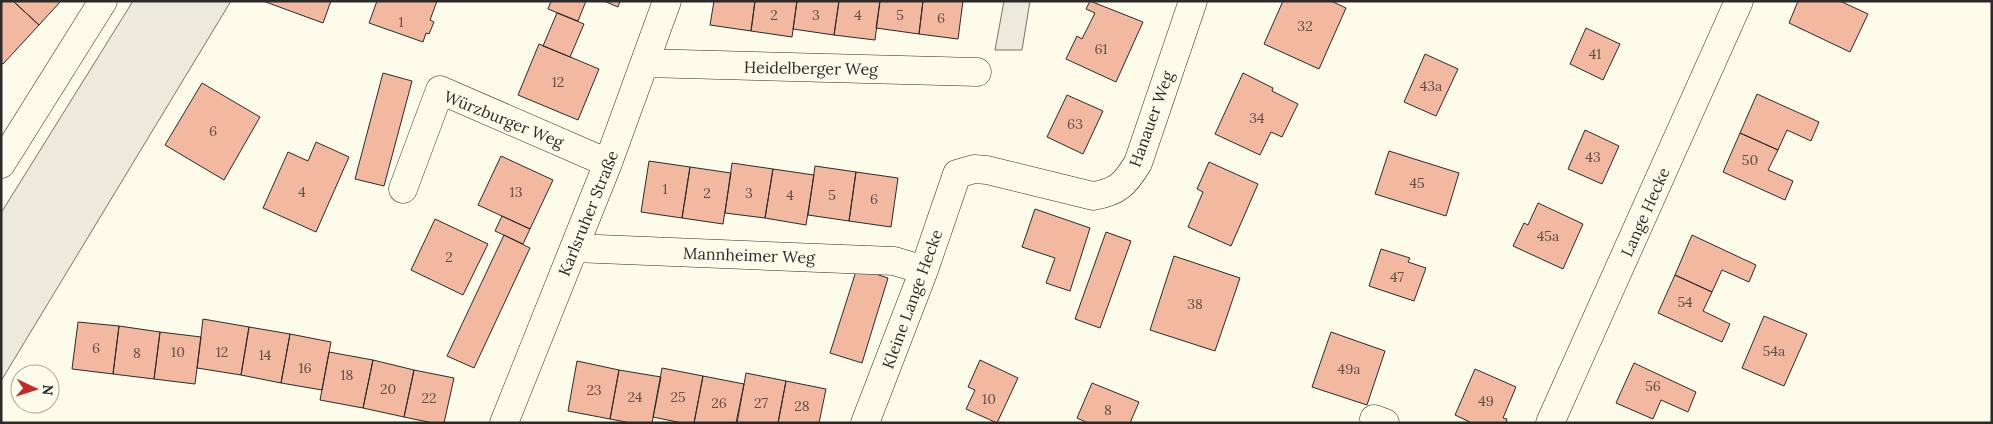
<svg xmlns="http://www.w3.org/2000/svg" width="1993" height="424" viewBox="0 0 1993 424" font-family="Lora,serif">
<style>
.green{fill:#ecebdb;stroke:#74746e}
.building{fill:#f2b8a0;stroke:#2b2b2b}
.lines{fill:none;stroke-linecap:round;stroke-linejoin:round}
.minor-casing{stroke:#2b2b2b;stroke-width:29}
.minor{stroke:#fdfbea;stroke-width:28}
.labels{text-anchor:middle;stroke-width:4;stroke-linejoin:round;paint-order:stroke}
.number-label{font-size:14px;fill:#5d4e48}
.street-label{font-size:16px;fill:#2b2b2b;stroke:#fdfbea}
</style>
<rect width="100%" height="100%" fill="#fdfbea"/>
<path class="green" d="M133 1H231L1 381V213Z
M1004 1H1030L1022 50H995Z"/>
<path class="building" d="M1 1H13L39 25 3 64 1 63Z
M13 1H61L39 25Z
M263 1H331L323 23Z
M377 1H437L430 20 434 22 429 34 426 33 423 42 369 23Z
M551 1H586L578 21 548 9Z
M604 1H620L618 7Z
M714 1H755L751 31 710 25Z
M755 1H797L792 37 751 31Z
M797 1H839L834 35 793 29Z
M839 1H880L875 40 834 35Z
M880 1H923L919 34 876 28Z
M923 1H963L958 39 919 34Z
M1090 1 1143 22 1116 82 1066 59 1077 36 1082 39 1095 13 1086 9Z
M1283 1H1331L1346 8 1319 69 1264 44Z
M1798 1H1840L1868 14 1850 52 1789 23Z
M557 13 584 24 570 57 543 46Z
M1586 28 1620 44 1603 80 1570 64Z
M539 44 599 69 578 120 518 95Z
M1425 54 1458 69 1436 116 1404 102Z
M383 73 412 81 384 186 355 179Z
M1243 73 1273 88 1272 91 1298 104 1282 137 1271 132 1260 155 1215 134Z
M202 83 260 117 224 180 165 145Z
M1757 94 1819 122 1811 141 1787 130 1778 150 1740 133Z
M1067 95 1103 111 1083 154 1047 137Z
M1585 130 1619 146 1602 184 1568 169Z
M1740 133 1778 150 1768 170 1793 181 1785 200 1723 172Z
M316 142 349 157 316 232 263 208 288 152 308 161Z
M1389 151 1459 173 1446 216 1375 194Z
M501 156 553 180 530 229 478 205Z
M649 161 690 167 682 218 641 212Z
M1209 162 1258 184 1231 246 1188 227 1203 192 1197 189Z
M732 163 773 169 765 218 725 213Z
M815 166 856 172 849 221 808 215Z
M690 167 731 173 723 224 682 218Z
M773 169 814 175 806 225 765 218Z
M856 172 898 178 891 227 849 221Z
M1538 203 1583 224 1563 269 1513 246 1524 223 1528 225Z
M1035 209 1090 228 1070 291 1046 283 1055 258 1022 247Z
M502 216 530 229 523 244 495 231Z
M435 219 488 244 463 295 411 270Z
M1106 232 1131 241 1100 328 1075 319Z
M504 235 530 248 474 368 447 356Z
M1692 235 1756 265 1749 282 1722 270 1712 292 1675 275Z
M1381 249 1410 258 1408 262 1426 268 1414 301 1369 286Z
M1174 256 1240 278 1215 351 1150 330Z
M857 268 888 278 862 363 830 353Z
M1675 275 1712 292 1703 311 1730 324 1722 342 1658 313Z
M1764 316 1807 334 1784 386 1742 368Z
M203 319 249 327 241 375 197 368Z
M78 322 119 326 113 374 72 369Z
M119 326 160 332 154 379 113 374Z
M249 327 290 334 281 383 241 375Z
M160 332 201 337 195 384 154 379Z
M1331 332 1385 351 1367 405 1312 387Z
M290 334 331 342 322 390 281 383Z
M329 352 373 360 363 408 320 400Z
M373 360 414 370 404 417 363 408Z
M980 360 1018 378 997 423 966 409 975 390 968 387Z
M577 361 619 370 610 419 568 411Z
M1634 363 1696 392 1688 412 1661 400 1653 419 1616 403Z
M662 368 703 376 694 423H682L653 417Z
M1475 369 1516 387 1503 418 1507 419 1506 423H1472L1455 415Z
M414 370 454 378 444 423H433L404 417Z
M619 370 661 377 652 423H631L610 419Z
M746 373 786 381 778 423H737Z
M703 376 744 384 736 423H694Z
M786 381 826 389 819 423H778Z
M1092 383 1139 402 1130 423H1088L1077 418Z"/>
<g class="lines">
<g class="minor-casing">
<path id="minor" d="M645 63 977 72
M1 164 103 1
M403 189 440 90 608 163
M574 248 894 261 924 270
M1374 419 1385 423
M504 423 608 163 667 1
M865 423 924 270 957 174 974 169 987 170 1093 196C1118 192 1125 184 1138 163L1193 1
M1550 423 1739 1"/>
</g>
<use href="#minor" class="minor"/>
</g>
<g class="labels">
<g class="number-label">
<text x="774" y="20">2</text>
<text x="816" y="20">3</text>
<text x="858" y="20">4</text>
<text x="900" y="20">5</text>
<text x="941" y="23">6</text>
<text x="401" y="27">1</text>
<text x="1305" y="31">32</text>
<text x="1101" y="54">61</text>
<text x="1595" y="59">41</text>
<text x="558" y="87">12</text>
<text x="1431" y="91">43a</text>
<text x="1257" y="123">34</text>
<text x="1075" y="129">63</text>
<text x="213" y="136">6</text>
<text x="1593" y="162">43</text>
<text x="1750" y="165">50</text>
<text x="1417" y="188">45</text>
<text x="665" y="194">1</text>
<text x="302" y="197">4</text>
<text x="516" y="197">13</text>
<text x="707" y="198">2</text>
<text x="749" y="198">3</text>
<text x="790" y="200">4</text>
<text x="832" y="200">5</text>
<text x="874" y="204">6</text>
<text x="1548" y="241">45a</text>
<text x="449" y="262">2</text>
<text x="1397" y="282">47</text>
<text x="1685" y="307">54</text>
<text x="1195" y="309">38</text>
<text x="96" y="353">6</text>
<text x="1774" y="356">54a</text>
<text x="178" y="357">10</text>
<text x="222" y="357">12</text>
<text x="137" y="358">8</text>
<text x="265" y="360">14</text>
<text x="305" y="373">16</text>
<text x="1349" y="374">49a</text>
<text x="347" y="380">18</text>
<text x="1653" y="391">56</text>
<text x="388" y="394">20</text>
<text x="594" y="395">23</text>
<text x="635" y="402">24</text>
<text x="678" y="402">25</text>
<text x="429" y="403">22</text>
<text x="989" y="404">10</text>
<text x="1486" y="406">49</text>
<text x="719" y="408">26</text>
<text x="761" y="408">27</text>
<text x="802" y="411">28</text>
<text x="1108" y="415">8</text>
</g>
<g class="street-label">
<text transform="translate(811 68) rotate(1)" y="6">Heidelberger Weg</text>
<text transform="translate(504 119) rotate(22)" y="6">Würzburger Weg</text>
<text transform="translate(1151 119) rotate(-70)" y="6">Hanauer Weg</text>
<text transform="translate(1645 212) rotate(-66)" y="6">Lange Hecke</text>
<text transform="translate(588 213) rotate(-68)" y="6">Karlsruher Straße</text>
<text transform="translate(749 255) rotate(2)" y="6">Mannheimer Weg</text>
<text transform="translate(912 299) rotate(-70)" y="6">Kleine Lange Hecke</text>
</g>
</g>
<rect width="1993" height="424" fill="none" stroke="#2b2b2b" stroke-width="5"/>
<g transform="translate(35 389) rotate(94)"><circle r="24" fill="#fdfbea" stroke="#a9a89e"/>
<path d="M0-4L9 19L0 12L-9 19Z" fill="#c62828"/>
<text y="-8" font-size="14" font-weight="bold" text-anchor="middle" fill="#2b2b2b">N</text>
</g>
</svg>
